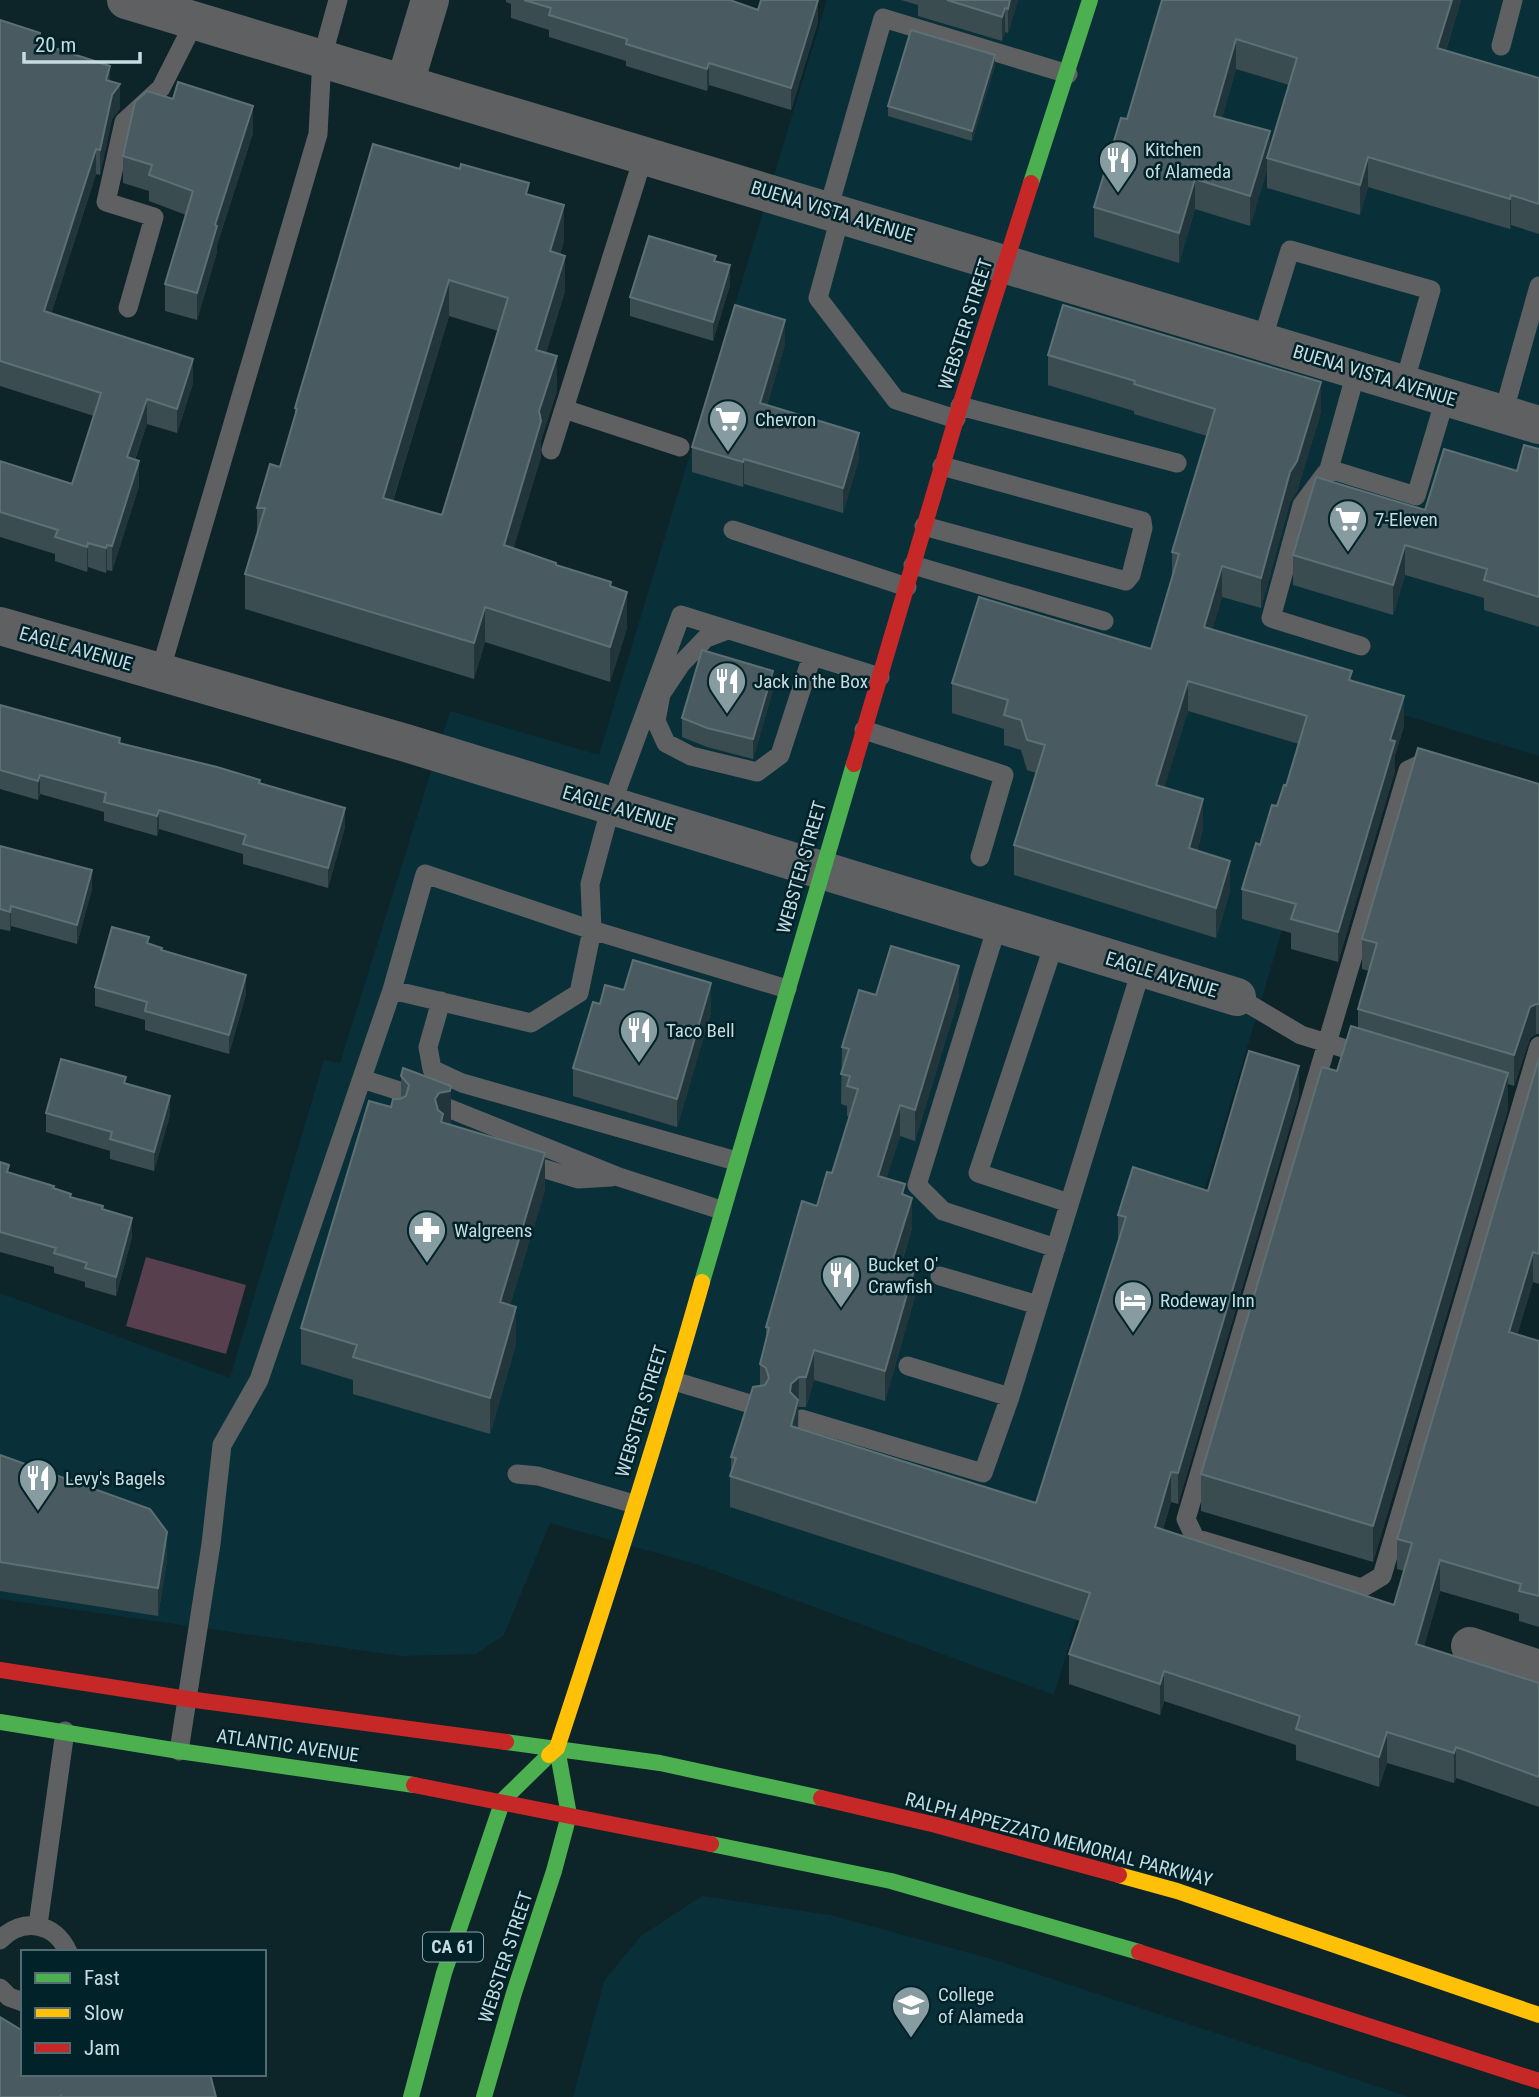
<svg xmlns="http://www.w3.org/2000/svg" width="1539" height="2097" viewBox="0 0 1539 2097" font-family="'Roboto Condensed',sans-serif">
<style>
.built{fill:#093039}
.green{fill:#573f4d}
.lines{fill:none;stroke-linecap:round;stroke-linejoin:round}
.lane{stroke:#5f6062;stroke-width:19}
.street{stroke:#5f6062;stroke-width:38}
.fast{stroke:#4caf50;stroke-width:16}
.slow{stroke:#ffc107;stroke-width:16}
.jam{stroke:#c62828;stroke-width:16}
.wall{fill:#3a4c50;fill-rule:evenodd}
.shaded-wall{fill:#21353a}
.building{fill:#495b60;stroke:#5d7074;stroke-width:2;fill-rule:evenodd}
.labels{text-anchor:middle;stroke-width:5;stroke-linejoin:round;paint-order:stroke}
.shield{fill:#022229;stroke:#8ca4aa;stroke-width:2}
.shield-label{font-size:18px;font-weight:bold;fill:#c7dce2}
.poi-label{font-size:19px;fill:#c7dce2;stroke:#022229;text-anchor:start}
.street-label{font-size:19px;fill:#c7dce2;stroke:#022229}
</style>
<rect width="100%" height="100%" fill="#0d2429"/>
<path class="built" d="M827 0H1539V756L1351 699 1054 1695 699 1565 550 1523 504 1635 476 1654 401 1656 0 1599V1293L230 1378 324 1060 340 1063 450 711 599 755Z
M702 1896 830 1915 992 1959 1409 2097H573L604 1981 641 1936Z"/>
<path class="green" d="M146 1257 246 1285 226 1354 126 1326Z"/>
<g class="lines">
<path class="lane" d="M1501 46 1513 0
M828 210 883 18 1068 74
M841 214 818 298 896 400 956 419
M128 308 154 217 106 202 124 122 161 88 196 19
M1262 341 1290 250 1431 290 1404 384
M1357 369 1329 469 1416 496 1446 396
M960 406 1177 463
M564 409 680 447
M1503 414 1539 286
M551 450 644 155
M1326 473 1302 505 1271 618 1361 646
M924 526 1126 581 1131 575 1143 528 1142 521 942 466
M733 530 907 587
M913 565 1104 621
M727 630 706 638 681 664 661 694 656 721 666 743 691 756 757 772 780 755 812 656
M160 672 318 134 322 58 338 0
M864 730 1004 775 980 857
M1437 764 1427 761 1408 770 1186 1519 1195 1538 1362 1588 1382 1576 1539 1046
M998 923 917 1185 943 1211 1056 1248
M1055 941 978 1173 1069 1203
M392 990 425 874 592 930 590 884 611 806 681 615 880 677
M1237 997 1301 1035 1369 1056
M441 1001 428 1047 432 1069 462 1083 736 1161
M362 1079 428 1100 619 1177 721 1210
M522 1162 578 1179 611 1177
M940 1276 1038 1305
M908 1366 1010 1397
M674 1381 757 1406
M802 1419 983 1473 1010 1397 1142 967
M517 1474 538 1476 634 1504
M179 1751 211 1544 222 1445 259 1380 392 990 531 1023 579 993 592 930 787 989
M38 1925 65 1731
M0 1940C22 1917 55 1922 68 1952
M0 1988 9 1997 23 2002"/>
<path class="street" d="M126 0 1539 425
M405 83 430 0
M0 626 406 743 1237 997
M1470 1646 1539 1669"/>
<path class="fast" d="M1031 183 1090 0
M702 1282 854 764
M0 1722 179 1751 414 1785
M506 1742 660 1763 821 1798
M711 1844 891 1881 1139 1952
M411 2097 444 1973 503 1800 549 1755
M484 2097 514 1993 554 1871 569 1815 557 1748"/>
<path class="slow" d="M549 1755 557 1748C608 1593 658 1438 702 1282
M1119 1875 1177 1891 1539 2015"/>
<path class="jam" d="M854 764 962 399 1031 183
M0 1670 188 1699 506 1742
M414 1785 711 1844
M821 1798 936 1825 1119 1875
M1139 1952 1539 2081"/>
</g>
<path class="wall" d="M506 0H730L758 10 818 22 791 110 709 85 707 91 626 66V61L549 37V30L511 18V4L506 2Z
M901 0H1018L1008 33 1005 32 1002 41 918 16V5Z
M1162 0H1461L1446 50 1539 78V234L1511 225 1510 229 1368 187 1360 215 1267 188V170L1250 226 1195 209 1179 263 1094 237V207L1127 119ZM1236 69 1289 85 1270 148 1222 118Z
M0 20 40 39 46 46 110 81 120 109 112 119 100 175 96 174 51 314 193 383 177 433 147 424 135 460 139 486 112 571 107 570 106 573 88 567 87 572 55 561V554L0 537V461L72 484 94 416 0 386Z
M995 65 972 141 888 116V106Z
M253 133 217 245V252L197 320 165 311V284L186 215 149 201V191L123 183V156Z
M529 195 564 241 560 254 565 291 546 353 557 391 541 440V457L513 548 611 587 627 628 610 682 485 642 474 679 245 609V574L257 535V508L280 467 295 415V408ZM449 316 498 331 442 515 393 501Z
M716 261 730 285 713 341 630 316V297Z
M785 344 767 405 859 458 843 513 744 484 743 487 692 472V447Z
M1048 355 1321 412 1297 491 1290 502 1261 608 1222 597 1212 630 1352 680 1404 726 1395 755V771L1338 962 1291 949V933L1242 919V889L1260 845 1286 786 1299 744 1188 711 1164 787 1203 829 1197 851 1230 891 1216 938 1014 875V845L1036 773 1027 770 1021 750 1004 745V729L952 713V683L1151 649 1172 578V552L1207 436 1134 414V411L1048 385Z
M1539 449V627L1484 610V598L1405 575 1393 615 1293 585V555L1425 510 1517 471Z
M773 690 753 759 707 747 682 737V718Z
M0 705 120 743 260 783 345 827 328 888 243 864V854L159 829 157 836 104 821V812L40 794 38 800 0 789Z
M1539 784V1034H1536L1530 1038 1514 1086 1508 1084V1109L1373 1562 1201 1511V1474L1337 1071 1358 1028V1009L1369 971 1362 969V939Z
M0 846 92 889 77 944 11 926 10 931 0 929Z
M149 944 246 994 229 1054 145 1030V1020L95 1006V987Z
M876 995 959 996 915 1141 900 1136 886 1178 905 1195 912 1228 902 1262 915 1296 885 1401 814 1380 806 1407H798V1428L1036 1503 1118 1244V1215L1208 1191 1299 1096 1178 1504 1171 1502 1163 1529 1394 1605 1404 1571 1397 1569V1539L1539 1058V1284L1533 1282 1517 1335 1539 1341V1627L1519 1621V1614L1440 1591 1424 1646 1539 1683V1807L1456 1778 1454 1783 1387 1763 1379 1787 1296 1760V1745L1164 1701 1160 1715 1069 1684V1654L1080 1621 730 1507V1476L731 1471V1457L760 1386V1364L766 1341V1327L832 1173 850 1117 847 1116V1106L841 1104 842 1047Z
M711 1012 677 1127 573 1096V1068Z
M401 1076 451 1123V1125L545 1190 510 1305 516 1344 490 1434 353 1394V1380L301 1364V1328L391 1107 401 1099Z
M126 1084 170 1115 154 1171 110 1159V1151L46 1132V1113Z
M0 1162 9 1173 54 1189 71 1197 103 1209 132 1237 116 1296 85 1287V1282L54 1273V1267L0 1252Z
M0 1455 167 1560 158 1616 0 1591Z"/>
<path class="shaded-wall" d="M818 0V22L791 110V88Z
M1010 0H1018L1008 33V9Z
M1452 0H1461L1437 78V48Z
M1005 8V32L1002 41V17Z
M1236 39V69L1214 146V116Z
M995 55V65L972 141V131Z
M709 63V85L707 91V69Z
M110 66V91L106 80Z
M120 84V109L112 119 100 175V150L112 95Z
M253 106V133L217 245V252L197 320V293L215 225Z
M1270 131V159L1267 158V170L1250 226V196Z
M96 149V174L44 336V311Z
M1368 157V187L1360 215V185Z
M1195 179V209L1179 263V233Z
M1511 195V225L1510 229V199Z
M564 205V241L550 287V251Z
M565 256V291L536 385V350Z
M730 265V285L713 341V322Z
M449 280V316L383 533V498Z
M785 320V344L760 428V403Z
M557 356V391L541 440V457L504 581V545L539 411Z
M193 359V383L177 433V409Z
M1321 382V412L1297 491 1290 502 1261 608V578L1290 472Z
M147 399V424L127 482V457Z
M859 433V458L843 513V488Z
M744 459V484L743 487V462Z
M139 461V486L112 571V546Z
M88 543V567L87 572V547Z
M107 545V570L106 573V548Z
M1405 545V575L1393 615V585Z
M1222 566V597L1204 658V627Z
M627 592V628L610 682V647Z
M485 607V642L474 679V643Z
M773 671V690L753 759V739Z
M1188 681V711L1156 815V785Z
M1404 696V726L1395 755V771L1338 962V932L1390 740Z
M40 775V794L38 800V781Z
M1203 799V829L1189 878V848Z
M345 808V827L328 888V868Z
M159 810V829L157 836V816Z
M1230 861V891L1216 938V908Z
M92 870V889L77 944V925Z
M11 906V926L10 931V912Z
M959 966V996L915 1141V1110Z
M246 975V994L229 1054V1035Z
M711 983V1012L677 1127V1099Z
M1536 1004V1034L1530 1038 1514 1086V1055L1530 1007Z
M1299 1066V1096L1178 1504V1473Z
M1508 1073V1109L1373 1562V1526Z
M451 1086V1123L441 1159 435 1099 439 1093Z
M170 1096V1115L154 1171V1152Z
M900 1105V1136L878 1206V1176Z
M545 1153V1190L500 1339V1302Z
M912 1198V1228L893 1290V1259Z
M132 1218V1237L116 1296V1277Z
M1533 1252V1282L1509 1363V1332Z
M915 1266V1296L885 1401V1371Z
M516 1307V1344L490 1434V1398Z
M814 1350V1380L806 1407V1377Z
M799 1377 798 1431 791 1456V1384Z
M1171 1472V1502L1155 1557V1527Z
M167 1532V1560L158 1616V1588Z
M1440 1560V1591L1416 1674V1644Z
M1164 1671V1701L1160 1715V1684Z
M1387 1732V1763L1379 1787V1757Z
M1456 1747V1778L1454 1783V1753Z"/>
<path class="building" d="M524 0H730L758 10 761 0H818L791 88 709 63 707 69 626 44 627 39 549 15 551 8Z
M947 0H1010L1008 9 1005 8 1002 17Z
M1162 0H1452L1437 48 1539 78V204L1511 195 1510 199 1368 157 1360 185 1267 158 1297 58 1236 39 1214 116 1270 131 1250 196 1195 179 1179 233 1094 207 1121 118 1127 119Z
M0 20 40 33 39 39 46 41 45 45 110 66 106 80 120 84 112 95 100 150 96 149 44 311 193 359 177 409 147 399 127 457 139 461 112 546 107 545 106 548 88 543 87 547 55 537 58 530 0 512V461L72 484 101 393 0 361Z
M911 30 995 55 972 131 888 106Z
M178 82 253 106 215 225 217 226 197 293 165 284 193 191 149 175 152 165 123 156 135 102 147 91 173 99Z
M373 144 460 169 461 164 529 183 526 194 564 205 550 251 565 256 536 350 557 356 539 411 541 421 504 545 556 563V565L611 582 610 586 627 592 610 647 485 607 474 643 245 574 265 508H257L270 464 280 467 297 409 295 408ZM449 280 508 298 442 515 383 498Z
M649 236 716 256 714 261 730 265 713 322 630 297Z
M735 305 785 320 760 403 859 433 843 488 744 459 743 462 692 447Z
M1063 305 1321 382 1297 461 1290 472 1261 578 1222 566 1204 627 1352 671 1349 680 1404 696 1390 740 1395 741 1338 932 1291 919 1296 904 1242 889 1256 843 1260 845 1272 805 1277 806 1284 785 1286 786 1307 716 1188 681 1156 785 1203 799 1189 848 1230 861 1216 908 1014 845 1045 745 1027 740 1021 720 1004 715 1008 700 952 683 979 597 1151 649 1179 554 1172 552 1215 409 1134 384 1135 381 1048 355Z
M1524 445 1539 449V597L1484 580 1487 569 1405 545 1393 585 1293 555 1316 477 1425 510 1444 449 1517 471Z
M702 650 773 671 753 739 707 728 682 718Z
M0 705 120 738 119 743 217 767 260 780 259 783 345 808 328 868 243 844 246 835 159 810 157 816 104 802 106 793 40 775 38 781 0 770Z
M1418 748 1539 784V1004H1536L1530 1007 1514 1055 1358 1009 1377 943 1362 939Z
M0 846 92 870 77 925 11 906 10 912 0 909Z
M112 927 149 937 147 943 162 948 161 950 246 975 229 1035 145 1011 147 1002 95 987Z
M891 946 959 966 915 1110 900 1105 878 1176 905 1184 902 1194 912 1198 893 1259 915 1266 885 1371 814 1350 806 1377H799L791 1384 790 1392 798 1400 791 1426 1036 1503 1126 1217 1118 1215 1133 1167 1208 1191 1249 1051 1299 1066 1178 1473 1171 1472 1155 1527 1394 1605 1412 1543 1397 1539 1539 1058V1254L1533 1252 1509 1332 1539 1341V1596L1519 1591 1521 1584 1440 1560 1416 1644 1539 1683V1777L1456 1747 1454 1753 1387 1732 1379 1757 1296 1729 1300 1716 1164 1671 1160 1684 1069 1654 1090 1593 730 1476 736 1458 731 1457 753 1387 765 1385 769 1378 766 1368 760 1364 769 1328 766 1327 802 1201 817 1206 827 1172 832 1173 858 1089 847 1086 850 1076 841 1074 849 1049 842 1047 859 990 876 995Z
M633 960 711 983 677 1099 573 1068 593 1002 600 1004 605 985 624 990Z
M1351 1026 1508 1073 1373 1526 1201 1474 1322 1067 1337 1071Z
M61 1059 126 1077 124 1083 170 1096 154 1152 110 1139 112 1132 46 1113Z
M403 1068 451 1086 450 1091 439 1093 435 1099 438 1110 443 1114 441 1122 545 1153 500 1302 516 1307 490 1398 353 1357 357 1345 301 1328 369 1101 391 1107 393 1099H400L406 1096 409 1085 401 1076Z
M0 1162 9 1165 7 1172 54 1186 53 1188 71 1194 70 1197 103 1206 102 1209 132 1218 116 1277 85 1268 87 1263 54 1253 56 1248 0 1232Z
M0 1455 150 1509 167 1532 158 1588 0 1562Z
M0 2017 23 2031V2074H210L216 2097H61V2096L60 2097H0Z"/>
<defs>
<g id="restaurant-pin" transform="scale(2.0125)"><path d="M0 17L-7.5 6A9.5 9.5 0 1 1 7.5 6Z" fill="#869ca1" stroke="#022229"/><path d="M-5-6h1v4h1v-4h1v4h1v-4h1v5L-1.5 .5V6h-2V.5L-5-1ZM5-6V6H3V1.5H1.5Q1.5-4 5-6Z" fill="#fff"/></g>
<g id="supermarket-pin" transform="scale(2.0125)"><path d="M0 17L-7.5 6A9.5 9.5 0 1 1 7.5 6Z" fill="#869ca1" stroke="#022229"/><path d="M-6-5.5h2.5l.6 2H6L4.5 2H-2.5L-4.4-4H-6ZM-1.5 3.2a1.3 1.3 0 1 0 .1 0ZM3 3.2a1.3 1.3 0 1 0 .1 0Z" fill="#fff"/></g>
<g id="pharmacy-pin" transform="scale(2.0125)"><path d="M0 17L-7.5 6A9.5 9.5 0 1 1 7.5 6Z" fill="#869ca1" stroke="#022229"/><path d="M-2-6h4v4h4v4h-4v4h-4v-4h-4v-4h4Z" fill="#fff"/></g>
<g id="hotel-pin" transform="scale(2.0125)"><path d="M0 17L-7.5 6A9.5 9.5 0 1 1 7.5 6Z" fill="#869ca1" stroke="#022229"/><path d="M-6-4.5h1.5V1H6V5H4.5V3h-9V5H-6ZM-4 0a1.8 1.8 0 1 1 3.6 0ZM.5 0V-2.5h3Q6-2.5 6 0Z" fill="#fff"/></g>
<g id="university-pin" transform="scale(2.0125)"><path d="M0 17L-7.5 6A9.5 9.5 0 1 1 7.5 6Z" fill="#869ca1" stroke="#022229"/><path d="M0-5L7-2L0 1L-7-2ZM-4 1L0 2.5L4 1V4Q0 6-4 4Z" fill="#fff"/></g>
</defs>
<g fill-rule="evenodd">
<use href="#restaurant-pin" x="1118" y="160"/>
<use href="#supermarket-pin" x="728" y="419"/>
<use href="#supermarket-pin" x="1348" y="519"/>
<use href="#restaurant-pin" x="727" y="681"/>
<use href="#restaurant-pin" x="639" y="1030"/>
<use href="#pharmacy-pin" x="427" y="1230"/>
<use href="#restaurant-pin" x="841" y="1275"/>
<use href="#hotel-pin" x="1133" y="1300"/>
<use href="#restaurant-pin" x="38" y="1478"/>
<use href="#university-pin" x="911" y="2005"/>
</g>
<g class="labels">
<rect class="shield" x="423" y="1932.5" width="60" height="29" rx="5"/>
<g class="shield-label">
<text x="453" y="1953">CA 61</text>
</g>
<g class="poi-label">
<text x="1145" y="156">Kitchen<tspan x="1145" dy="22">of Alameda</tspan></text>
<text x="755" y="426">Chevron</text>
<text x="1375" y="526">7-Eleven</text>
<text x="754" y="688">Jack in the Box</text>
<text x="666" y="1037">Taco Bell</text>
<text x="454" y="1237">Walgreens</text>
<text x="868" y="1271">Bucket O'<tspan x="868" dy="22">Crawfish</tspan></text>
<text x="1160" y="1307">Rodeway Inn</text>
<text x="65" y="1485">Levy's Bagels</text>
<text x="938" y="2001">College<tspan x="938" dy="22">of Alameda</tspan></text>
</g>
<g class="street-label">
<text transform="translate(833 211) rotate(17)" y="7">BUENA VISTA AVENUE</text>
<text transform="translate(965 324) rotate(-72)" y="7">WEBSTER STREET</text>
<text transform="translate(1375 375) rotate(17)" y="7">BUENA VISTA AVENUE</text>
<text transform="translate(76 648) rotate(16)" y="7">EAGLE AVENUE</text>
<text transform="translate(619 808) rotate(17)" y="7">EAGLE AVENUE</text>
<text transform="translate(801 867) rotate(-74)" y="7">WEBSTER STREET</text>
<text transform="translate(1162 974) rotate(17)" y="7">EAGLE AVENUE</text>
<text transform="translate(641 1411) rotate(-73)" y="7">WEBSTER STREET</text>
<text transform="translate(288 1745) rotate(8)" y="7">ATLANTIC AVENUE</text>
<text transform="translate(1059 1839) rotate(15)" y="7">RALPH APPEZZATO MEMORIAL PARKWAY</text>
<text transform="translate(505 1957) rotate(-72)" y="7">WEBSTER STREET</text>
</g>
</g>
<rect x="21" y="1950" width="245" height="126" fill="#022229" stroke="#516c73" stroke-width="2"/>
<rect x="35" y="1973" width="35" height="10" fill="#4caf50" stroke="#516c73" stroke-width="2"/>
<text x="84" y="1985" font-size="21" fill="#c7dce2">Fast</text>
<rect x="35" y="2008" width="35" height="10" fill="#ffc107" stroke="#516c73" stroke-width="2"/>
<text x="84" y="2020" font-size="21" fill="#c7dce2">Slow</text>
<rect x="35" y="2043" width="35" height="10" fill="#c62828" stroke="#516c73" stroke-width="2"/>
<text x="84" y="2055" font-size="21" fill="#c7dce2">Jam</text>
<path d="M24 52v10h116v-10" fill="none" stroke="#c7dce2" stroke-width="3.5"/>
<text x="35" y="52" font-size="21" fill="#c7dce2" stroke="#022229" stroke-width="5" paint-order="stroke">20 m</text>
</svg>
